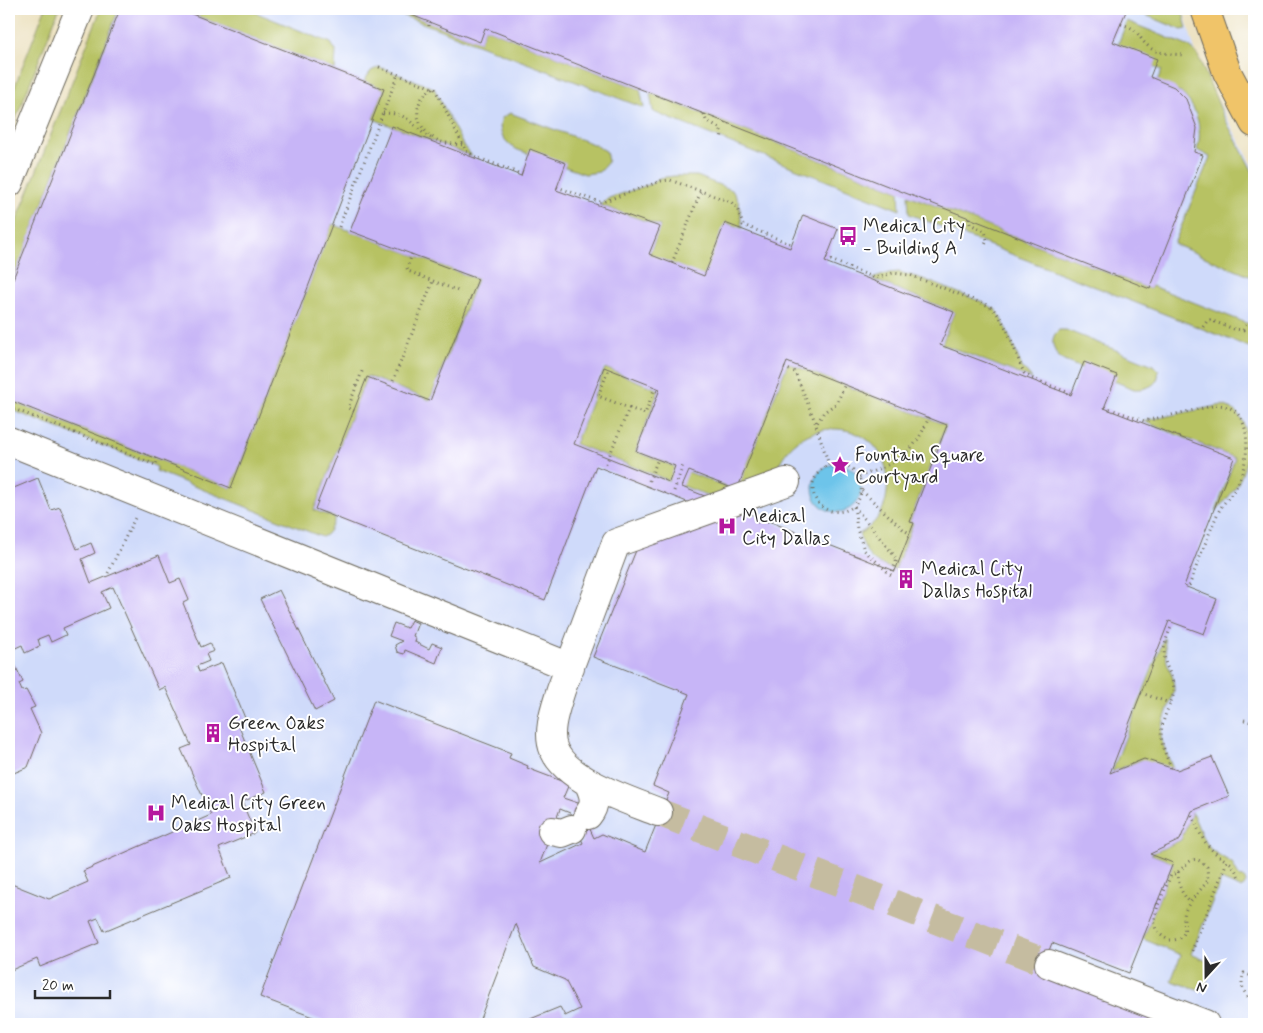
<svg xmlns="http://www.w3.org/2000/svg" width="1263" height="1033" viewBox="0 0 1263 1033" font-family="Mynerve,sans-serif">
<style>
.built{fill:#cfdafa}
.green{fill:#b7c264;stroke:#717648}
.water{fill:#6dc4ea;stroke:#4c788a}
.building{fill:#c7b5f7;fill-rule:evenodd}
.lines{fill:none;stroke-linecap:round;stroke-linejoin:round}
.minor-tunnel{stroke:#c5bca0;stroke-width:28;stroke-dasharray:28 14;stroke-linecap:butt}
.minor-casing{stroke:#6e6a5e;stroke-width:30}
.major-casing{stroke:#6e6a5e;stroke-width:30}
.path{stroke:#6e6a5e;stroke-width:3;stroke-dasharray:1 4;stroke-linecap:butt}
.minor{stroke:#fff;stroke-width:28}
.major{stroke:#f0c469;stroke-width:28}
.labels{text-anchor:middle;stroke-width:4;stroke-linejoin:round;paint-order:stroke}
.poi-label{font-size:19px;fill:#2b2b2b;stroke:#fff;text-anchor:start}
</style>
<rect width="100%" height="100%" fill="#fff"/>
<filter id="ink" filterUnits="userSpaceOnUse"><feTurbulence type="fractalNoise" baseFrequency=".02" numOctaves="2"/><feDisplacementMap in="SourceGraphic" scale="10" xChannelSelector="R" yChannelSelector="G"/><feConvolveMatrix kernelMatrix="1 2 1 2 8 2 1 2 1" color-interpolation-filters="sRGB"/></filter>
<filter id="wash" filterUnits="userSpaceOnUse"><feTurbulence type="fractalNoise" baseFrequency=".0096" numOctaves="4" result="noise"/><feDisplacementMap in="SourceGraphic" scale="20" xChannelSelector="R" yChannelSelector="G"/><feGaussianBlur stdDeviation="1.12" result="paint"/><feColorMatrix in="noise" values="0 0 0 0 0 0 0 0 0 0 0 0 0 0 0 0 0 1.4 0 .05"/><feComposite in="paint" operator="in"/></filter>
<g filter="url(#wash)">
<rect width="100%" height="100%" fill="#ebe0bd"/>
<path class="built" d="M110 9H1183L1200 68 1254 168V1024H9V285Z"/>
<path class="green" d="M45 9H59L9 137V101Z
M101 9H119L9 290V240Z
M179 9H247L331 43 336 51 335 70Z
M386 9H394L480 42 485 28 640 89 644 108Z
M1131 9H1182L1187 29 1182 30Z
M1127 21 1190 47 1198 56 1224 117 1254 174V278L1174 244 1210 157 1197 150C1203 130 1197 106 1180 92 1173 87 1164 85 1157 82L1162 70 1115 52Z
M379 67 434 88 463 145 472 156 373 119 384 89 364 81 371 71Z
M650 93 899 191 900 210 656 113 653 111Z
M510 113 593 144 606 151 608 162 599 172 585 174 518 150C506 144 496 132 502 118Z
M674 176H697L732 190 739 202 742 228 727 223 705 278 649 255 660 226 600 205 609 198 651 184 659 178Z
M908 195 1150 289 1152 286 1254 326V349L909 214Z
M332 224 477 279 430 400 367 376 314 510 335 518C332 525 330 534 322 537L156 471 157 467 148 463 9 409V400L231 488Z
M899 272 923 279 982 302 995 309 1002 319 1022 367 1032 379 942 344 954 312 872 279 889 273Z
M1059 330H1066L1153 365 1158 370C1161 384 1147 390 1134 389L1064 361C1053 354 1048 338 1059 330Z
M788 363 946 425 910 522 913 523 895 570C869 561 869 559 859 534 876 524 885 511 887 492 896 418 796 405 775 475L719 500 575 444 605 368 659 390 636 451 736 491Z
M1222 405C1255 413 1251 460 1238 483 1233 494 1223 502 1216 511L1235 458 1143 421Z
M1164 638 1167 662 1173 678 1174 690 1162 727 1161 737 1164 747 1174 772 1141 760 1112 772Z
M1192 812 1202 836 1211 850 1232 863 1240 878 1244 877 1246 882 1244 886 1240 888 1221 880 1191 954 1213 964 1204 988 1201 990 1171 981 1181 955 1143 939 1173 863 1151 854 1181 840Z"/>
<path class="water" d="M813 488a24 24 0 1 1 48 0a24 24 0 1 1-48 0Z"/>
<g id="blocks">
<path class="building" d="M120 9H179L384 89 231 488 9 400V289Z
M396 9H1127L1113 42 1157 59 1150 77 1174 87 1186 99 1197 128 1194 152 1203 155 1150 289 485 28 480 42Z
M392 126 521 176 530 149 566 163 556 190 660 227 649 254 704 276 725 223 790 248 803 215 838 229 825 262 954 312 940 345 1071 395 1084 362 1117 375 1104 408 1234 458 1184 586 1217 599 1204 634 1169 621 1110 773 1144 759 1177 770 1212 757 1229 796 1192 811 1180 840 1150 854 1173 863 1129 973 1052 943 1040 973 1173 1024H518L560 1007 565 1016 580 1009 565 980 534 967 516 924 478 1024H331L260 997 374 700 511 753 509 758 528 766 527 768 569 784 563 798 578 803 594 838 602 834 645 852 669 793 653 786 689 694 593 657 637 548 725 517 596 466 545 600 315 509 367 377 430 401 478 279 350 231ZM787 362 947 425 910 522 914 523 895 571 682 487 689 471 737 490ZM604 367 660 389 636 451 675 466 669 482 574 444ZM560 809 570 813 583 843 540 863Z
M38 478 51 510 60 507 77 549 91 543 95 553 82 559 91 583 159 555 170 583 180 579 189 600 183 603 201 647 210 643 214 651 206 654 209 661 197 666 199 672 222 663 245 718 237 722 266 792 242 802 255 833 219 848 231 878 104 931 98 918 90 921 99 943 40 967 37 959 9 971V883L49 899 88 882 83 871 211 815 181 749 191 745 165 687 159 690 113 587 102 592 109 608 63 628 66 635 51 642 48 635 38 639 40 646 25 653 22 645 9 651V490Z
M279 590 334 701 315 711 260 599Z
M411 620 418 623 413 636 416 638 415 642 429 649 432 643 442 647 436 663 405 650 404 654 397 652 395 645 402 641 389 636 394 623 407 628Z
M9 660 12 666 15 665 23 682 19 684 22 691 26 690 35 707 30 709 41 733 28 767 9 775Z"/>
</g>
</g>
<g filter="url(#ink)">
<use href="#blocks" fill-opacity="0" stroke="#6e6a5e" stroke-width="1"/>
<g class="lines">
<path class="minor-tunnel" d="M658 812 1049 964"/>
<g class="minor-casing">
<path id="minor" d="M9 183 80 9
M9 441 570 667
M588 782C594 794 597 804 588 815
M658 812C628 800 567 781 554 750 546 732 556 707 561 690L616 543 786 482
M552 831 562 833 572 829
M1049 964 1205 1024"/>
</g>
<g class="major-casing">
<path id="major" d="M1205 9 1227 72 1254 123"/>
</g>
<path class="path" d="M1121 24C1140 29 1136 36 1149 47 1157 54 1173 54 1184 55
M429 26V22
M379 67 435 89 466 151 476 157 521 174
M433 88C409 102 415 130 439 141 446 144 455 144 463 145
M383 113C414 113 410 128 433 139
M704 114 706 120 720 128 722 134 721 139
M557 187 599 202 605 201 661 181 670 180 731 202 737 208 743 225 791 244
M969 218 970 224 985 231 987 240 985 245
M339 227 398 74
M412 254 407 268 408 271 458 291
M826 258 875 278 893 273 910 275 989 306C1007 318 1015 354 1024 373L1031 378 1072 394
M672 263 701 191
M1203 327 1207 321 1210 320 1234 329 1243 330 1248 322
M784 368 795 372 816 424
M393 381 433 281
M9 407 156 465 158 459
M1105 407 1144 421 1217 405C1255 406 1250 459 1238 483 1233 495 1223 501 1217 515 1207 538 1198 562 1189 586
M629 408 645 414 654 390 659 392
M354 411 348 408 363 369
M606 464 629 408 598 396 609 369
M829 465 816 425 824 412 837 403 845 384
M649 481 658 459
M813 483C820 460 847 457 859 477 896 462 913 457 929 417
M813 489C814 510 838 518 854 506L897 559 891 575 864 550 857 529 854 506C862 497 863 488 859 477
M674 491 683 465
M862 491 904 530 909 533
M757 522 772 521 790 510
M108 573 135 518
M1141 693 1170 703
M1244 720 1254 723
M1171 768C1162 745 1157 737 1166 713 1169 706 1173 699 1174 691 1174 683 1171 676 1168 669 1160 654 1166 638 1172 625
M1192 815C1201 837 1206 849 1227 861
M1178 872C1178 885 1181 893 1190 902
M1156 904 1158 905C1154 921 1150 931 1169 940 1174 940 1179 940 1183 935 1187 929 1182 919 1185 912 1189 900 1201 891 1208 880L1207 867C1193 852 1189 863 1179 871 1177 873 1174 874 1171 875L1158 905
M1192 951 1227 861 1232 864 1239 877
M1254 977 1244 973C1239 986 1244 994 1254 1002"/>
<use href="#minor" class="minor"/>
<use href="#major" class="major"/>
</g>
</g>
<defs>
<g id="bus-bare" transform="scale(1.5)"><path d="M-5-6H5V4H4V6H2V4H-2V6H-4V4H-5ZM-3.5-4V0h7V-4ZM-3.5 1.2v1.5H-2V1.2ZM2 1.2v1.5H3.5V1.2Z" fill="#b5179e" stroke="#fff" stroke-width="2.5" paint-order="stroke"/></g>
<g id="sight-bare" transform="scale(1.5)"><path d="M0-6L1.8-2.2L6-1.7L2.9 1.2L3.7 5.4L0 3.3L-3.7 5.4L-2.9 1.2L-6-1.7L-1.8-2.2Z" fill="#b5179e" stroke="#fff" stroke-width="2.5" paint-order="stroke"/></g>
<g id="hospital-bare" transform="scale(1.5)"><path d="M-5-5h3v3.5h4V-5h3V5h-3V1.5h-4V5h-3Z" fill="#b5179e" stroke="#fff" stroke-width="2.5" paint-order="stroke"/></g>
<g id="building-bare" transform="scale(1.5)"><path d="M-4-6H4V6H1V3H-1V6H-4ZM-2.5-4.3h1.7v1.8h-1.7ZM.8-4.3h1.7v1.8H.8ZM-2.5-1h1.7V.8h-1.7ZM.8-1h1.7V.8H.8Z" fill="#b5179e" stroke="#fff" stroke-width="2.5" paint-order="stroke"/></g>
</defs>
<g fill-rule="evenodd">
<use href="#bus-bare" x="848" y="236"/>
<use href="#sight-bare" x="840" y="465"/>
<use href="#hospital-bare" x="727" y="526"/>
<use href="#building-bare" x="906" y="579"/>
<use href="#building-bare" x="213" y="733"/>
<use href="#hospital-bare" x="156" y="813"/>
</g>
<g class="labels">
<g class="poi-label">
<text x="863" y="232">Medical City<tspan x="863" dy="22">- Building A</tspan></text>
<text x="855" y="461">Fountain Square<tspan x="855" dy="22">Courtyard</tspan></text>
<text x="742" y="522">Medical<tspan x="742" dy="22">City Dallas</tspan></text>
<text x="921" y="575">Medical City<tspan x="921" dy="22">Dallas Hospital</tspan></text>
<text x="228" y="729">Green Oaks<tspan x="228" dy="22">Hospital</tspan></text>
<text x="171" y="809">Medical City Green<tspan x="171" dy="22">Oaks Hospital</tspan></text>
</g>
</g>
<rect width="1263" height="1033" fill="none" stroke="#fff" stroke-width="30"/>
<g transform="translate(1206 976) rotate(201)" stroke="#ffffff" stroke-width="4" paint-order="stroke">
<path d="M0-4L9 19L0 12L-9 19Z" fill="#2b2b2b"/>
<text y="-8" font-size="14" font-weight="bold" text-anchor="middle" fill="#2b2b2b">N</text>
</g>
<path d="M35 990v8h75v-8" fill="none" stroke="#2b2b2b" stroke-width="2.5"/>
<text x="42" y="990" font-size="15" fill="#2b2b2b" stroke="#ffffff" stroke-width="4" paint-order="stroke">20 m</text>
</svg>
